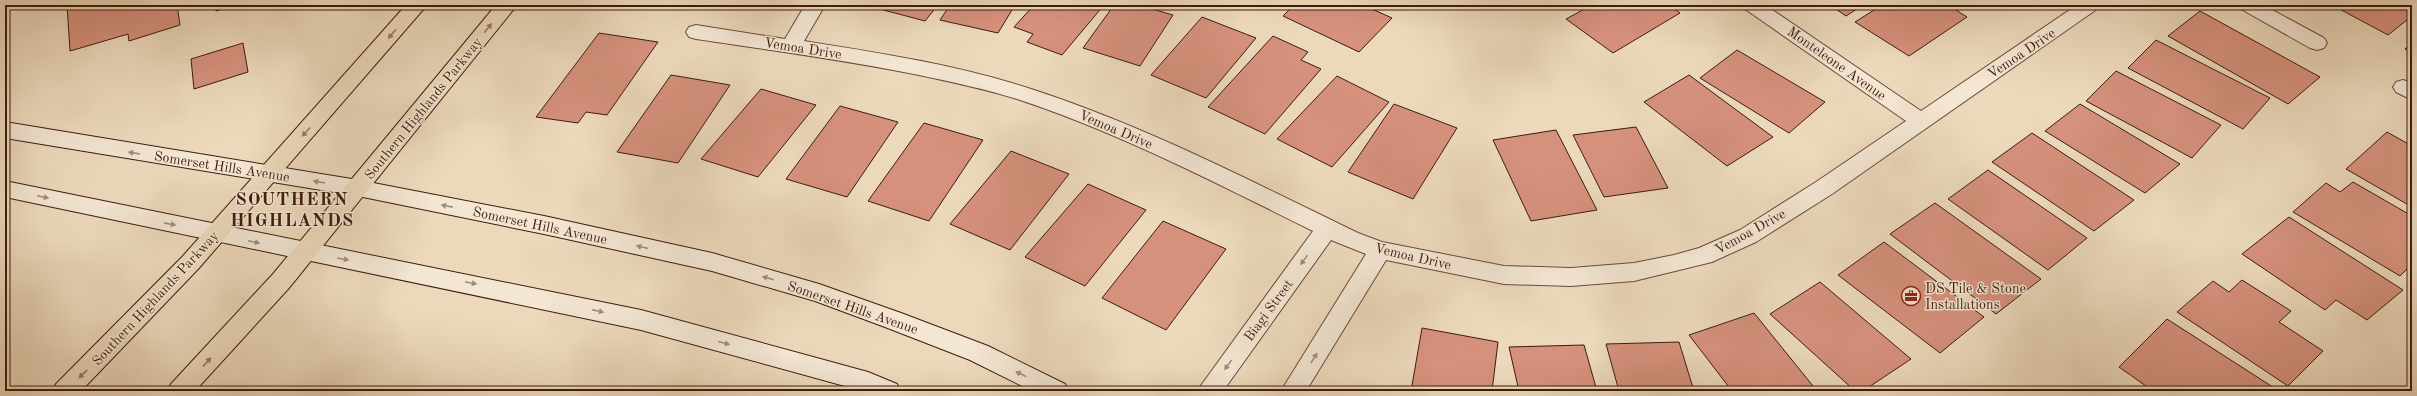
<svg xmlns="http://www.w3.org/2000/svg" width="2417" height="396" viewBox="0 0 2417 396" font-family="'Old Standard TT',serif">
<style>
.building{fill:#d6917d;stroke:#3e1b0d}
.lines{fill:none;stroke-linecap:round;stroke-linejoin:round}
.street-casing{stroke:#6a4a39;stroke-width:2}
.secondary-casing{stroke:#3e1b0d;stroke-width:2}
.primary-casing{stroke:#3e1b0d;stroke-width:2}
.street{fill:#f3e6d3;fill-rule:evenodd}
.secondary{fill:#f3e6d3;fill-rule:evenodd}
.primary{fill:#ecd9bc;fill-rule:evenodd}
.oneway{fill:#957a64}
.oneway2{fill:#a28b7a}
.labels{text-anchor:middle;stroke-width:3;stroke-linejoin:round;paint-order:stroke}
.street-label{font-size:14px;fill:#3e1b0d;stroke:#f3e6d3}
.poi-label{font-size:14px;fill:#3e1b0d;stroke:#f3e6d3;text-anchor:start}
.district-label{font-size:18px;font-weight:bold;letter-spacing:1px;fill:#3e1b0d;stroke:#f3e6d3}
</style>
<rect width="100%" height="100%" fill="#ecd9bc"/>
<filter id="stains"><feTurbulence type="fractalNoise" baseFrequency=".005" numOctaves="4"/><feColorMatrix values="0 0 0 0 .2 0 0 0 0 .09 0 0 0 0 .02 0 0 0 .5 -.17"/></filter>
<radialGradient id="worn" r=".72"><stop offset=".6" stop-color="#630" stop-opacity="0"/><stop offset="1" stop-color="#630" stop-opacity=".3"/></radialGradient>
<path class="building" d="M5 5H15L5 12Z
M67 5H177L180 25 129 41 128 34 70 51Z
M214 5H235L216 11Z
M874 5H938L925 21 872 7Z
M950 5H1015L998 33 940 20Z
M1034 5H1104L1062 55 1027 42 1033 34 1014 27Z
M1114 5H1138L1173 15 1140 66 1083 48Z
M1294 5H1363L1392 18 1359 52 1283 16Z
M1549 5H1566L1556 10Z
M1592 5H1669L1680 13 1613 53 1566 19Z
M1830 5H1863L1846 16Z
M1882 5H1948L1967 17 1909 56 1855 22Z
M2332 5H2412V16L2388 35Z
M2200 11 2320 77 2288 104 2168 36Z
M1202 17 1256 38 1206 98 1151 75Z
M599 33 658 42 607 115 586 112 578 123 536 117Z
M1273 36 1308 52 1301 60 1321 69 1265 134 1208 107Z
M2156 40 2270 98 2243 129 2128 68Z
M243 43 248 72 194 89 191 59Z
M2412 43V53L2405 49Z
M1737 50 1825 102 1789 133 1700 78Z
M2116 71 2221 125 2192 158 2086 101Z
M671 75 730 85 678 163 617 152Z
M1689 75 1773 137 1727 166 1644 102Z
M1337 76 1389 102 1332 167 1277 139Z
M761 89 816 105 758 177 701 159Z
M1394 104 1457 128 1413 199 1348 172Z
M2080 104 2180 164 2145 193 2045 131Z
M840 106 898 122 847 197 786 179Z
M924 123 983 140 929 221 868 201Z
M1636 127 1668 188 1604 197 1573 135Z
M1556 130 1597 210 1531 221 1493 140Z
M2387 132 2412 146V207L2346 169Z
M2032 133 2134 200 2094 231 1992 162Z
M1011 151 1069 174 1010 250 950 224Z
M1988 170 2087 238 2048 270 1948 199Z
M2353 182 2412 216V234L2409 237 2412 238V264L2400 276 2293 212 2326 183 2340 192Z
M1088 184 1146 210 1085 286 1025 257Z
M1935 203 2041 279 1996 314 1890 234Z
M2289 217 2403 290 2367 320 2336 300 2325 310 2242 254Z
M1163 221 1226 249 1166 330 1102 298Z
M1884 242 1984 317 1940 353 1838 275Z
M2242 280 2291 311 2279 322 2323 351 2288 386 2177 312 2213 281 2229 292Z
M1820 282 1911 359 1863 391H1855L1770 314Z
M1754 313 1817 391H1732L1689 335Z
M2167 319 2279 391H2153L2119 367Z
M1422 328 1498 342 1492 391H1411Z
M1679 342 1694 391H1619L1606 344Z
M1584 345 1597 391H1519L1509 347Z"/>
<g class="lines">
<g class="street-casing">
<path id="street" d="M805 5H825L804 41C880 53 958 65 1031 89 1145 126 1251 181 1358 233L1382 242 1504 266 1571 268 1634 263 1674 255 1699 248 1740 230 1816 182 1906 121 1745 9 1742 5H1765L1921 111 2077 5H2100L2097 9 1832 194 1756 242 1712 262 1634 281 1571 286 1504 284 1386 260 1306 391H1281L1366 254 1331 240 1223 391H1197L1313 231C1216 183 1120 133 1017 99 985 89 952 82 919 75 845 60 770 50 696 39L689 37 686 32 689 27 696 25 785 39Z
M2238 5H2263L2324 38 2327 43 2324 48 2317 50 2310 48 2241 9Z
M2403 80 2412 83V100L2396 92 2393 87 2396 82Z"/>
</g>
<g class="secondary-casing">
<path id="secondary" d="M5 122 358 180 544 216 712 253 819 284 901 313 988 346 1065 384 1068 391H1032L970 360 885 327 815 301 712 271 544 234 358 196 5 138Z
M5 181 641 310 868 372 897 384 900 391H863L641 330 5 197Z"/>
</g>
<g class="primary-casing">
<path id="primary" d="M406 5H427L199 268 81 391H53L56 384 183 256Z
M496 5H517L289 288 195 391H168L171 384 273 274Z"/>
</g>
<use href="#street" class="street"/>
<use href="#secondary" class="secondary"/>
<use href="#primary" class="primary"/>
</g>
<defs><path id="oneway-solid" d="M-6-.8H1V-3.2L6.5 0L1 3.2V.8H-6Z"/></defs>
<g class="oneway">
<use href="#oneway-solid" transform="translate(488 28) rotate(-51)"/>
<use href="#oneway-solid" transform="translate(392 34) rotate(131)"/>
<use href="#oneway-solid" transform="translate(306 132) rotate(132)"/>
<use href="#oneway-solid" transform="translate(207 362) rotate(-48)"/>
<use href="#oneway-solid" transform="translate(83 374) rotate(136)"/>
</g>
<g class="oneway2">
<use href="#oneway-solid" transform="translate(134 153) rotate(-171)"/>
<use href="#oneway-solid" transform="translate(319 182) rotate(-170)"/>
<use href="#oneway-solid" transform="translate(43 197) rotate(12)"/>
<use href="#oneway-solid" transform="translate(447 206) rotate(-169)"/>
<use href="#oneway-solid" transform="translate(170 224) rotate(11)"/>
<use href="#oneway-solid" transform="translate(254 242) rotate(12)"/>
<use href="#oneway-solid" transform="translate(642 247) rotate(-167)"/>
<use href="#oneway-solid" transform="translate(343 259) rotate(10)"/>
<use href="#oneway-solid" transform="translate(1304 260) rotate(126)"/>
<use href="#oneway-solid" transform="translate(768 278) rotate(-164)"/>
<use href="#oneway-solid" transform="translate(471 283) rotate(12)"/>
<use href="#oneway-solid" transform="translate(598 311) rotate(13)"/>
<use href="#oneway-solid" transform="translate(724 343) rotate(15)"/>
<use href="#oneway-solid" transform="translate(1314 358) rotate(-58)"/>
<use href="#oneway-solid" transform="translate(1228 365) rotate(126)"/>
<use href="#oneway-solid" transform="translate(1021 374) rotate(-154)"/>
</g>
<defs>
<g id="office-ring" transform="scale(1)"><circle r="9.5" fill="#f3e6d3" stroke="#8f2418" stroke-width="1.5"/><path d="M-6-3h4V-5.5h4V-3h4V5H-6ZM-1-4.5V-3h2v-1.5ZM-6 0V1H6V0Z" fill="#8f2418"/></g>
</defs>
<g fill-rule="evenodd">
<use href="#office-ring" x="1911" y="296"/>
</g>
<g class="labels">
<g class="street-label">
<text transform="translate(803 48) rotate(9)" y="5">Vemoa Drive</text>
<text transform="translate(2021 53) rotate(-34)" y="5">Vemoa Drive</text>
<text transform="translate(1837 63) rotate(35)" y="5">Monteleone Avenue</text>
<text transform="translate(423 108) rotate(-51)" y="5">Southern Highlands Parkway</text>
<text transform="translate(1116 129) rotate(23)" y="5">Vemoa Drive</text>
<text transform="translate(222 166) rotate(9)" y="5">Somerset Hills Avenue</text>
<text transform="translate(540 225) rotate(12)" y="5">Somerset Hills Avenue</text>
<text transform="translate(1750 231) rotate(-29)" y="5">Vemoa Drive</text>
<text transform="translate(1413 256) rotate(13)" y="5">Vemoa Drive</text>
<text transform="translate(155 298) rotate(-47)" y="5">Southern Highlands Parkway</text>
<text transform="translate(853 307) rotate(19)" y="5">Somerset Hills Avenue</text>
<text transform="translate(1268 310) rotate(-54)" y="5">Biagi Street</text>
</g>
<g class="poi-label">
<text x="1925" y="293">DS Tile &amp; Stone<tspan x="1925" dy="16">Installations</tspan></text>
</g>
<g class="district-label">
<text x="292" y="205">SOUTHERN<tspan x="292" dy="21">HIGHLANDS</tspan></text>
</g>
</g>
<rect width="2417" height="396" fill="none" stroke="#ecd9bc" stroke-width="20"/>
<rect x="6" y="6" width="2405" height="384" fill="none" stroke="#3e1b0d" stroke-width="2"/>
<rect x="10" y="10" width="2397" height="376" fill="none" stroke="#3e1b0d"/>
<rect width="100%" height="100%" filter="url(#stains)"/>
<rect width="100%" height="100%" fill="url(#worn)"/>
</svg>
